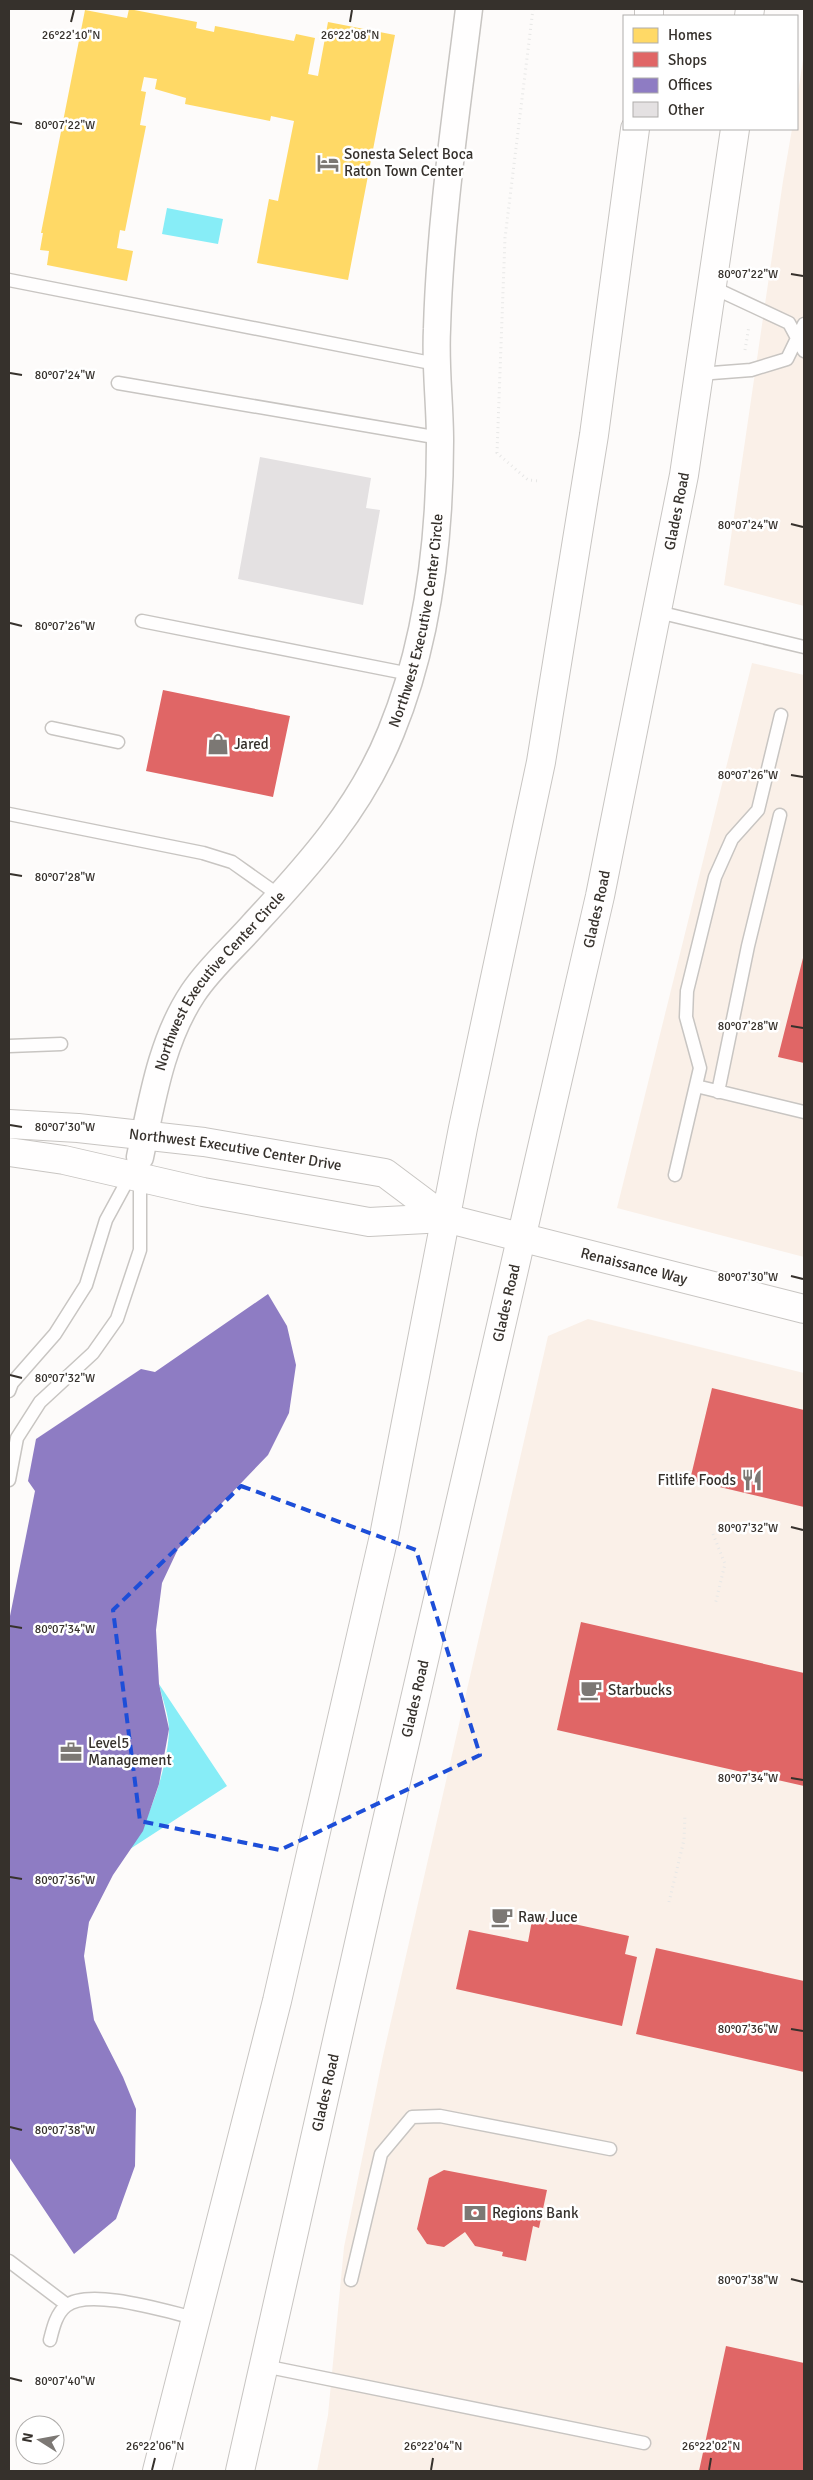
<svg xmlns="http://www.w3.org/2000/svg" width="813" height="2480" viewBox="0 0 813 2480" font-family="Signika,sans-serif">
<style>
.built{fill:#faf0e8}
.water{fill:#87edf7}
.homes{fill:#ffd966}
.shops{fill:#e06666}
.offices{fill:#8e7cc3}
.building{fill:#e4e1e2}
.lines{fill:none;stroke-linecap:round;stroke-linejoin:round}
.lane-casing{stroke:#c8c5c2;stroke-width:15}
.street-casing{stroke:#c8c5c2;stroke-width:29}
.secondary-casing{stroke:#c8c5c2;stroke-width:30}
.primary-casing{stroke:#c8c5c2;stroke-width:30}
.path{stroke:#e7e7e6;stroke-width:3;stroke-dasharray:1 4;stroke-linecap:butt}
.lane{stroke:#fffefe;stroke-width:12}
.street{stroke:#fffefe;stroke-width:26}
.secondary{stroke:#fffefe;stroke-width:28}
.primary{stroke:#fffefe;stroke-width:28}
.marked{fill:none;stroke:#1d4ed8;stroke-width:4;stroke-dasharray:10 6;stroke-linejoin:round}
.ticks{fill:none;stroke:#36312c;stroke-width:2}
.labels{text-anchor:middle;stroke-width:5;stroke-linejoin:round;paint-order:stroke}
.poi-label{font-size:15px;fill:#36312c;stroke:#fff;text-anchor:start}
.street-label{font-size:15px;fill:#36312c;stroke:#fff}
.ticks-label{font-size:12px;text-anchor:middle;fill:#36312c;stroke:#fff;stroke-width:5;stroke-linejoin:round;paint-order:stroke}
</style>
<rect width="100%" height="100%" fill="#fdfbfa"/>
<path class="built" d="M804 53V606L724 585 783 181 792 129H797V99Z
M752 663 804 675V1257L617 1208Z
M588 1319 804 1373V2471H317L328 2415 344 2247 383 2056 548 1336Z"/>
<path class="water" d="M167 208 223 219 218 244 162 234Z
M159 1684 227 1786 130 1849C150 1820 168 1765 169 1730 169 1715 162 1698 159 1684Z"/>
<path class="homes" d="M129 9 197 22 196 28 214 32 215 26 294 41 296 34 315 38 308 74 318 76 328 22 395 35 348 280 257 263 269 199 278 201 294 121 271 116 270 121 185 104 186 98 155 89 157 79 144 77 141 91 146 92 140 125 146 126 125 231 120 230 117 248 133 251 127 281 47 265 49 251 40 250 43 233H41L85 10 127 18Z"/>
<path class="shops" d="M163 690 290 716 273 797 146 771Z
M804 954V1063L778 1057Z
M712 1388 804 1410V1507L690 1480Z
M581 1622 804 1673V1786L557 1730Z
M533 1915 629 1936 625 1954 637 1957 622 2026 456 1989 469 1930 528 1942Z
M656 1948 804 1981V2072L636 2034Z
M444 2170 547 2190 539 2228 533 2226 526 2261 502 2256 503 2252 475 2246 465 2232 444 2247 427 2244 417 2229 429 2178Z
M726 2346 804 2363V2471H699Z"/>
<path class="offices" d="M268 1294 287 1326 296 1365 289 1413 268 1455 178 1549 162 1583 156 1630 159 1684 169 1729 159 1784 143 1831 113 1875 89 1922 84 1956 94 2020 123 2077 136 2109 135 2166 116 2219 74 2254 9 2157V1621L35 1491 28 1481 36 1439 141 1369 155 1372Z"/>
<path class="building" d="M260 457 371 478 366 508 380 510 363 605 238 579Z"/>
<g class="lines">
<g class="lane-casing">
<path id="lane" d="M9 280 436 364
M712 287 789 323 804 351
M699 374 751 370 787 359 804 324
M118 383 440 438
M658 612 804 647
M142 621 410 674
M52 728 118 742
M9 814 203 853 232 862 280 896
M9 1046 61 1044
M696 1086 804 1112
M718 1092 748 946 780 815
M675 1175 700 1068 686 1017 687 991 715 877 732 839 758 810 781 715
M9 1391 12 1383 55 1334 86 1285 106 1220 131 1174
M9 1480 17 1438 40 1402 93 1353 117 1319 140 1250V1175
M9 2261 67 2305
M351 2280 381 2154 412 2117 440 2116 610 2149
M50 2340C53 2328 56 2314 66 2306 89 2287 168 2312 195 2318
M264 2366 644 2443"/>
</g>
<g class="street-casing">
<g id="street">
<path id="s1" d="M140 1157C152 1101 161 1041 193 993 210 967 235 946 255 923 309 865 361 807 391 732 428 642 440 538 440 441 440 403 435 367 437 329 440 222 456 115 469 9"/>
</g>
</g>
<g class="secondary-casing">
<g id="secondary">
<path id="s2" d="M9 1124 78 1128 204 1142 385 1173 445 1218"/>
<path id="s3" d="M9 1152 64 1160 203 1192 369 1222 445 1218 804 1309"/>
</g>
</g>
<g class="primary-casing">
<g id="primary">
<path d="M649 16V9"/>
<path d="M749 16 750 9"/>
<path d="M157 2471 277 2001 384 1536 463 1128 541 762 594 435 635 129"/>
<path id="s4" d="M240 2471 371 1890 600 896 684 475 735 129"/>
</g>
</g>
<path class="path" d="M533 9 505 238 497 453 528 480 540 481
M745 350 749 326
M713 1534 725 1564 715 1605
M669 1902 684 1840 685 1815"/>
<use href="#lane" class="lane"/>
<use href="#street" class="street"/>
<use href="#secondary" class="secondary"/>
<use href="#primary" class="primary"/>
</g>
<path class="marked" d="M241 1486 416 1550 480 1755 280 1850 140 1821 113 1610Z"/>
<path class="ticks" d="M71 22 74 10M350 22 352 10M10 122 22 124M791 274 803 276M10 373 22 375M791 524 803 527M10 623 22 626M791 775 803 777M10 874 22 876M791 1026 803 1028M10 1125 22 1127M791 1276 803 1279M10 1375 22 1378M791 1527 803 1530M10 1626 22 1628M791 1778 803 1780M10 1877 22 1879M791 2029 803 2031M10 2127 22 2130M791 2279 803 2282M10 2378 22 2381M152 2470 155 2458M431 2470 433 2458M709 2470 711 2458"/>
<defs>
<g id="hotel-bare" transform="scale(1.725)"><path d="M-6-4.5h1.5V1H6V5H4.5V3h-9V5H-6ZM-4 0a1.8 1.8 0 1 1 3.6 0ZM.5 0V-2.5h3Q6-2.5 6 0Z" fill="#7c7874" stroke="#fff" stroke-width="2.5" paint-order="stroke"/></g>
<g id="shop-bare" transform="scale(1.725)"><path d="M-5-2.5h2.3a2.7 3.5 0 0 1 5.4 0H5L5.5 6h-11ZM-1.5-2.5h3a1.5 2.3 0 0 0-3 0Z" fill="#7c7874" stroke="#fff" stroke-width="2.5" paint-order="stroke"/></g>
<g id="restaurant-bare" transform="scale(1.725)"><path d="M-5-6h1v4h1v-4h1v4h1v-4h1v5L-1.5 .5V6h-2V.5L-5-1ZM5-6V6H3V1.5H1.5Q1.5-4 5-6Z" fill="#7c7874" stroke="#fff" stroke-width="2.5" paint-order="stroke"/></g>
<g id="cafe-bare" transform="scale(1.725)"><path d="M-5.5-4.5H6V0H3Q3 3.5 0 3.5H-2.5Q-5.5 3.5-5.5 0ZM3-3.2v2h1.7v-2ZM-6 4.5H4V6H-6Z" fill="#7c7874" stroke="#fff" stroke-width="2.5" paint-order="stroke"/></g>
<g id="office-bare" transform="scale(1.725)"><path d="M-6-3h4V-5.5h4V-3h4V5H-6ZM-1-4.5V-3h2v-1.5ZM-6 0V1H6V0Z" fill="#7c7874" stroke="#fff" stroke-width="2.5" paint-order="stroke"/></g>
<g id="bank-bare" transform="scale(1.725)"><path d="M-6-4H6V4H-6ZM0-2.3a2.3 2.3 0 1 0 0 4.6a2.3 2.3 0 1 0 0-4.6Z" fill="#7c7874" stroke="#fff" stroke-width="2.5" paint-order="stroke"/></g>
</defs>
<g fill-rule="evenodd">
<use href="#hotel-bare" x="328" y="163"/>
<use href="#shop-bare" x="218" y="744"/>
<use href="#restaurant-bare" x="752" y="1480"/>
<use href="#cafe-bare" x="591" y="1690"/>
<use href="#office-bare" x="71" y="1752"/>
<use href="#cafe-bare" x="502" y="1917"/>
<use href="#bank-bare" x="475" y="2213"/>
</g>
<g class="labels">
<g class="poi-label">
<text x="344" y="159">Sonesta Select Boca<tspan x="344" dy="17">Raton Town Center</tspan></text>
<text x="234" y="749">Jared</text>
<text x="736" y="1485" text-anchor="end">Fitlife Foods</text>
<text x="608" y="1695">Starbucks</text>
<text x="88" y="1748">Level5<tspan x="88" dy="17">Management</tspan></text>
<text x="518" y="1922">Raw Juce</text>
<text x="492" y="2218">Regions Bank</text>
</g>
<g class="street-label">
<text dy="5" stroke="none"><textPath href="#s4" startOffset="2008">Glades Road</textPath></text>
<text dy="5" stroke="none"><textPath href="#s1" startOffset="618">Northwest Executive Center Circle</textPath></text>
<text dy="5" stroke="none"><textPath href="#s4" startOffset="1602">Glades Road</textPath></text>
<text dy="5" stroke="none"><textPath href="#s1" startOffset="198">Northwest Executive Center Circle</textPath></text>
<text dy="5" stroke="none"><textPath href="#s2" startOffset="228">Northwest Executive Center Drive</textPath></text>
<text dy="5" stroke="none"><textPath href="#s3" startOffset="638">Renaissance Way</textPath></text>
<text dy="5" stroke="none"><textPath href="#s4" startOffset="1198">Glades Road</textPath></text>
<text dy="5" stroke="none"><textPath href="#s4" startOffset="792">Glades Road</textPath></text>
<text dy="5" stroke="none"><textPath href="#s4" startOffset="388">Glades Road</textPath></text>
</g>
</g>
<g class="ticks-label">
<text x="71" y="39">26°22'10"N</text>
<text x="350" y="39">26°22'08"N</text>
<text x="65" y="129">80°07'22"W</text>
<text x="748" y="278">80°07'22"W</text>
<text x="65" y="379">80°07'24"W</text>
<text x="748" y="529">80°07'24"W</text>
<text x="65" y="630">80°07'26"W</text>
<text x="748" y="779">80°07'26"W</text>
<text x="65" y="881">80°07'28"W</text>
<text x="748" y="1030">80°07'28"W</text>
<text x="65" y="1131">80°07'30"W</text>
<text x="748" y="1281">80°07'30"W</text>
<text x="65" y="1382">80°07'32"W</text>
<text x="748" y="1532">80°07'32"W</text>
<text x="65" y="1633">80°07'34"W</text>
<text x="748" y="1782">80°07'34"W</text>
<text x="65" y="1884">80°07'36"W</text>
<text x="748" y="2033">80°07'36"W</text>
<text x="65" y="2134">80°07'38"W</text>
<text x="748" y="2284">80°07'38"W</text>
<text x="65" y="2385">80°07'40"W</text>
<text x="155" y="2450">26°22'06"N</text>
<text x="433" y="2450">26°22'04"N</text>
<text x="711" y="2450">26°22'02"N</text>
</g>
<rect width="813" height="2480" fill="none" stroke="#36312c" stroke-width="20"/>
<rect x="623" y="15" width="175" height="115" fill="#ffffff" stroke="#afadab"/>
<rect x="633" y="28" width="25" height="15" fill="#ffd966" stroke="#afadab"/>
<text x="668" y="40" font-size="15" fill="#36312c">Homes</text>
<rect x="633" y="52" width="25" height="15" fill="#e06666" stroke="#afadab"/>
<text x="668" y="65" font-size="15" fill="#36312c">Shops</text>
<rect x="633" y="78" width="25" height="15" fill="#8e7cc3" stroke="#afadab"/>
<text x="668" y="90" font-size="15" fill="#36312c">Offices</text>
<rect x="633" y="102" width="25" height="15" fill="#e4e1e2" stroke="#afadab"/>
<text x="668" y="115" font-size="15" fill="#36312c">Other</text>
<g transform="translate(40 2440) rotate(281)"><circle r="24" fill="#ffffff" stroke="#afadab"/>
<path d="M0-4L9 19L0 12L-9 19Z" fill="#7c7874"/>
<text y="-8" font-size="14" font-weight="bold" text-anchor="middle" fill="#36312c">N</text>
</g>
</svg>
